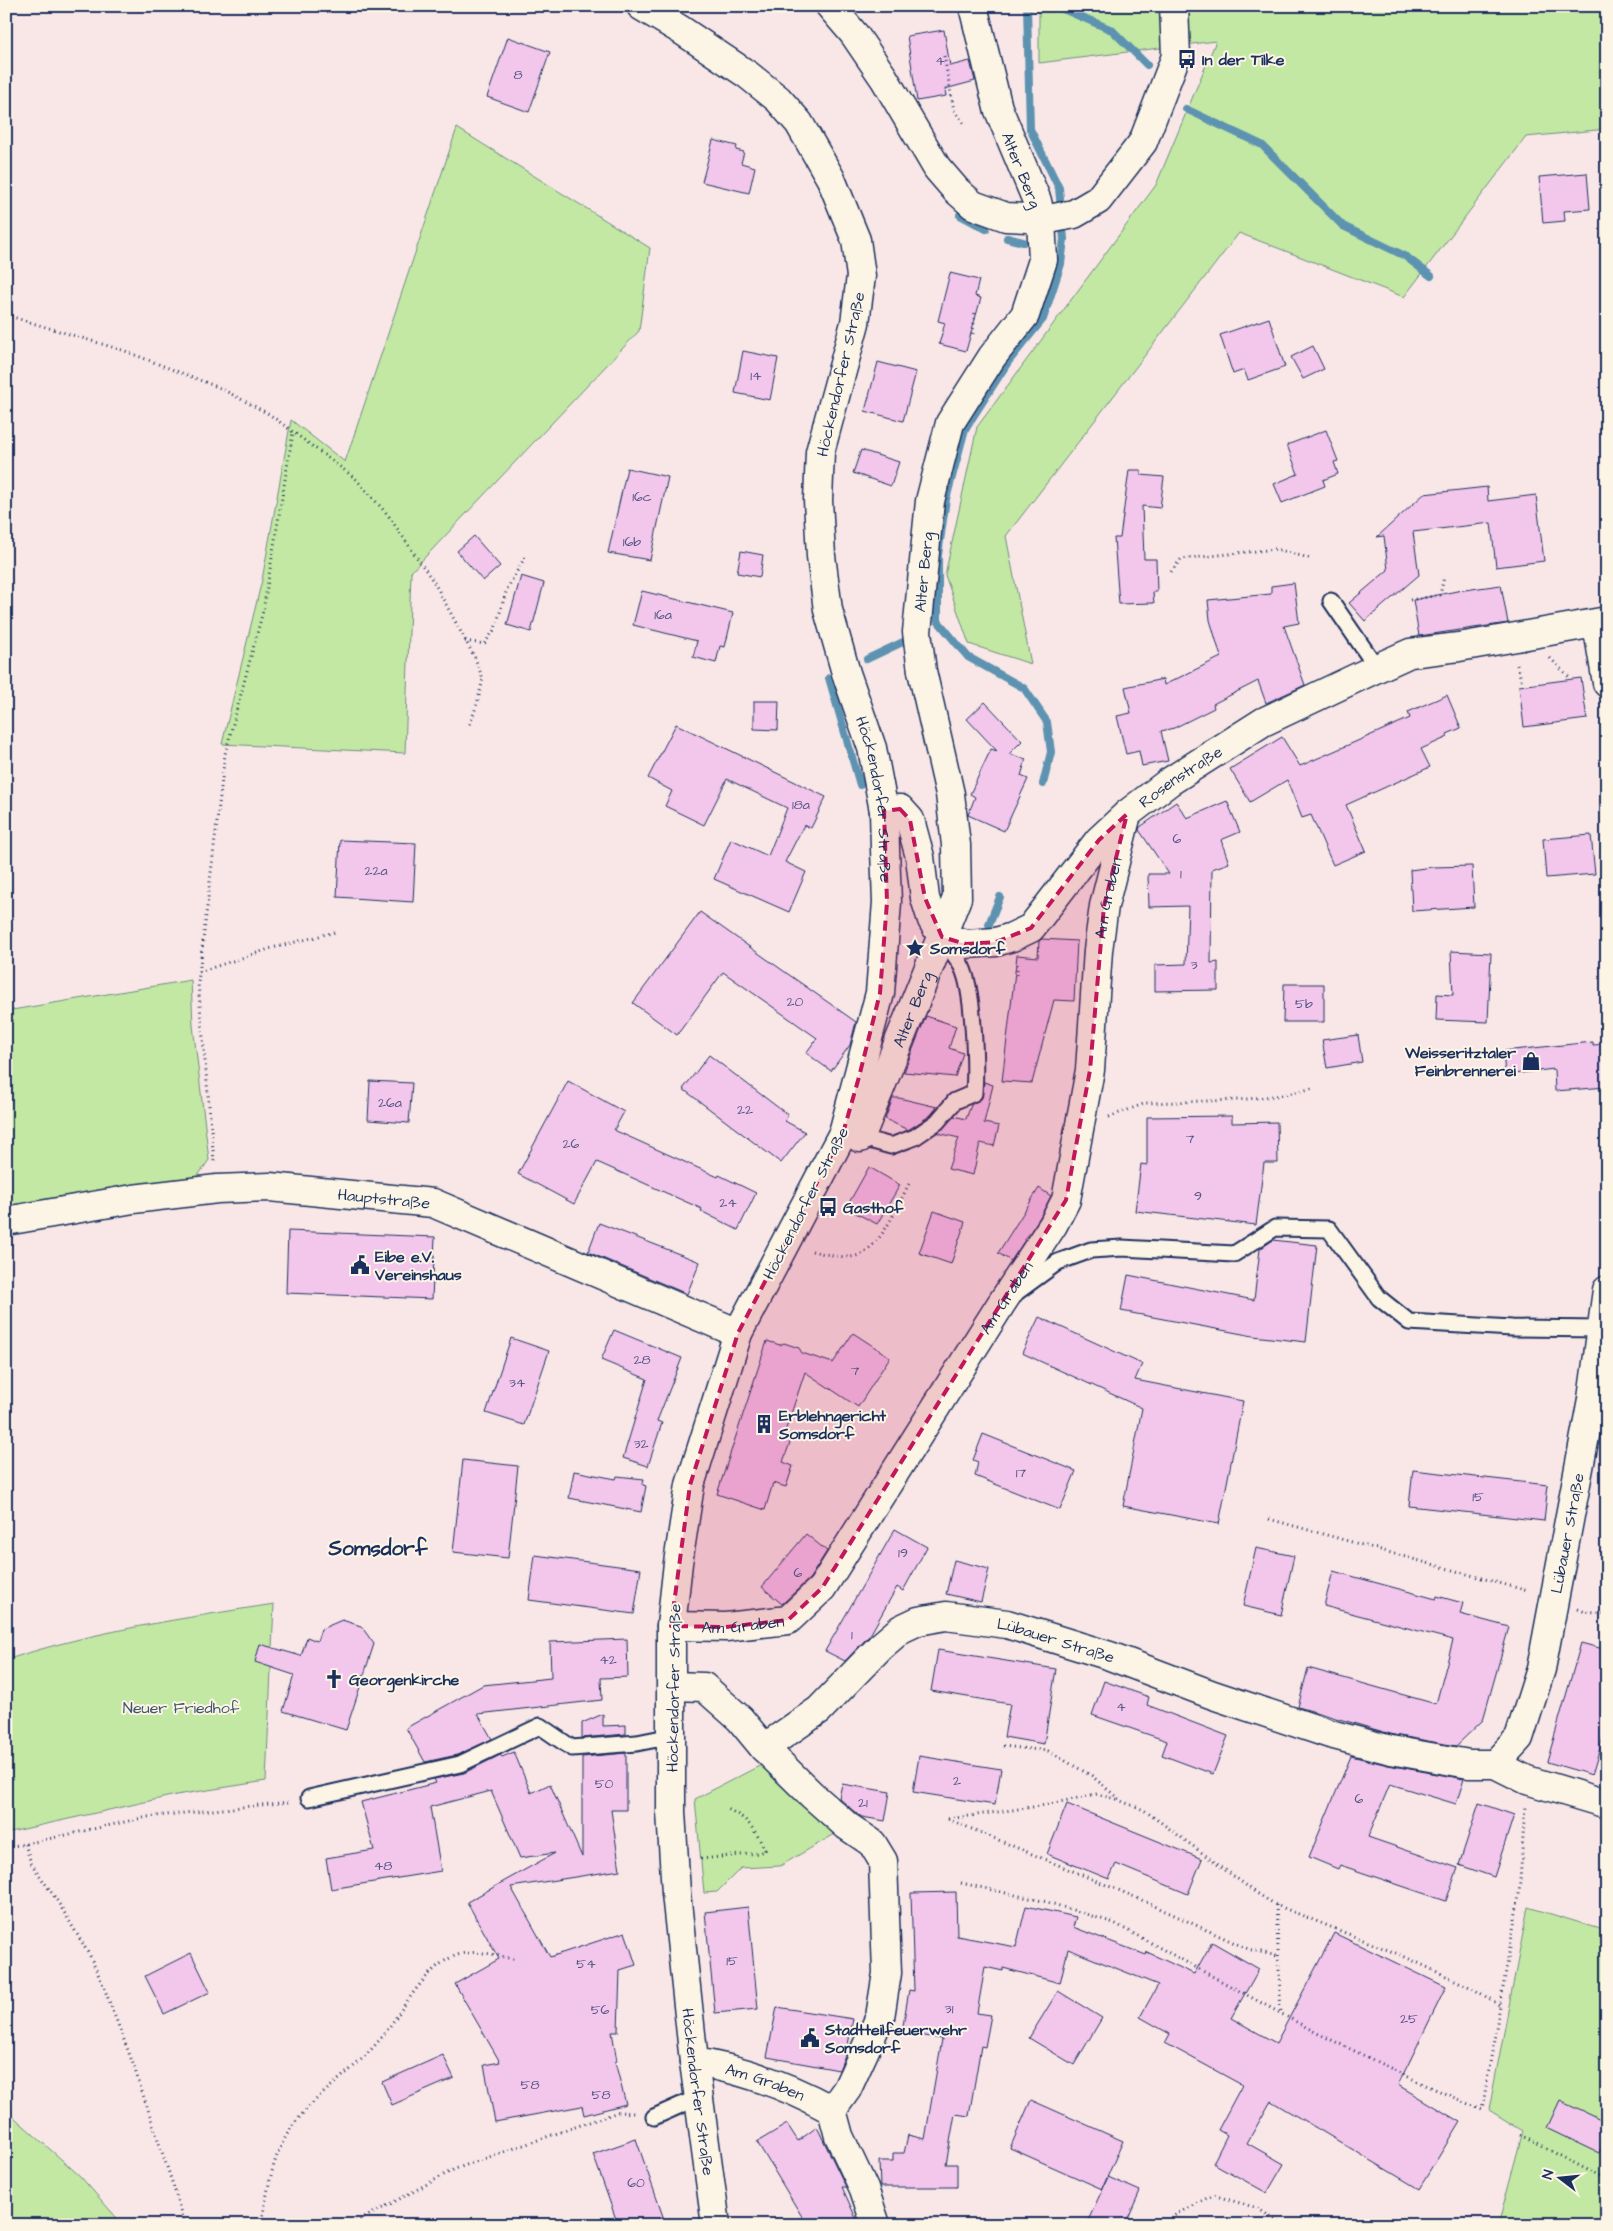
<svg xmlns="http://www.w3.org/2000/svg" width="1613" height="2231" viewBox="0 0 1613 2231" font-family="'Architects Daughter',sans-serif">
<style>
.green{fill:#c3e8a3;stroke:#6f8c80}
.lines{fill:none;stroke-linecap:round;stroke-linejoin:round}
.stream{stroke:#5d93b1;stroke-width:8}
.building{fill:#f3c6ec;stroke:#1b2f5e}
.service-casing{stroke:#1b2f5e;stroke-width:19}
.minor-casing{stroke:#1b2f5e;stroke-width:31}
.path{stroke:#1b2f5e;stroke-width:3;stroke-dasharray:1 4;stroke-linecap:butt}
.service{stroke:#fcf5e5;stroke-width:15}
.minor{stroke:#fcf5e5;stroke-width:28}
.marked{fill:#c2185b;fill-opacity:0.2;stroke:#c2185b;stroke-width:4;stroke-dasharray:10 6;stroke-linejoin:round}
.labels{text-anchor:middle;stroke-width:4;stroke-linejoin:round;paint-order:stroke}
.number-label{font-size:14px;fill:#515582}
.poi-label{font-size:16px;font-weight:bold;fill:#1b2f5e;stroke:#fcf5e5;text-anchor:start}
.street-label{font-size:16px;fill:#1b2f5e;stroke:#fcf5e5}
.park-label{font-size:16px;fill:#3d546c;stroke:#fcf5e5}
.district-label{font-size:21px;font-weight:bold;fill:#1b2f5e;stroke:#fcf5e5}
</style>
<rect width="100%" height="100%" fill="#f9e7e7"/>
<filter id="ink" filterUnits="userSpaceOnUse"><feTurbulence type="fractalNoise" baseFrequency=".02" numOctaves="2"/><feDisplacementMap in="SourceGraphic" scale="10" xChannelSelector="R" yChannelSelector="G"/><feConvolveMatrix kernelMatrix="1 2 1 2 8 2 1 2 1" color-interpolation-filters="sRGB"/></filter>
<g filter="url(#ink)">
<path class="green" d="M1039 6H1607V129L1526 137 1404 297 1239 233 1006 536 1031 664 969 644 945 575 977 427 1156 185 1216 41 1039 63Z
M457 128 650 248 639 331 411 572 405 753 222 744 262 580 291 420 345 462Z
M191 980 193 1025 209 1160 197 1177 145 1184 6 1215V1011Z
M274 1604 266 1781 176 1795 6 1833V1660C92 1631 185 1618 274 1604Z
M765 1763 840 1831 780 1866 741 1868 717 1892 704 1893 695 1799Z
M1528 1907 1607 1931V2225H1498L1523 2131 1489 2110Z
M6 2110 80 2176 123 2225H6Z"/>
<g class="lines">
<path class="stream" d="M1027 6 1030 129 1059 188 1064 239 1061 264 1043 319 1008 362 965 429 946 499 938 555V621L968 657 1024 688 1047 722 1051 752 1043 784
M1056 6 1112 30 1147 65
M1186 109 1262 145 1343 226 1405 256 1431 276
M960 215 986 229
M1007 238 1023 242
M867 659 905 641
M829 678 860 785
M989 924 1000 897"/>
</g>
<path class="building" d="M944 30 950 66 970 61 975 81 945 89 946 96 917 101 907 36Z
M508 37 550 52 529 112 487 97Z
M713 140 737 146 736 150 744 152 741 163 755 167 749 193 702 182Z
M1587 173 1590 209 1564 211 1565 221 1543 223 1539 177Z
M950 273 979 280 975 296 981 298 966 351 939 344 945 323 938 321Z
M1269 318 1285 367 1248 380 1244 370 1233 374 1220 335Z
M1313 346 1324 369 1303 379 1291 357Z
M743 351 778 358 770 400 735 393Z
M878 362 916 372 903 421 865 411Z
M1326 430 1338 461 1334 462 1338 474 1323 480 1325 486 1282 503 1274 484 1298 474 1287 445Z
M861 450 899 462 891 486 853 473Z
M627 468 668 477 650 560 608 553Z
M1129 470H1141V475L1164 477 1160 508 1142 506 1144 559H1156L1157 592H1153L1154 603 1119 604 1114 538H1120Z
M1487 487 1488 501 1536 495 1544 561 1496 567 1491 523 1413 532 1419 575 1365 621 1349 603 1388 570 1384 536 1377 537 1424 494Z
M474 536 500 566 483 581 457 551Z
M741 551 763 555 760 577 737 573Z
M521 576 544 583 531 632 507 625Z
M1294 583 1299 623 1284 626 1305 685 1266 703 1258 681 1213 704 1214 708 1174 728 1161 731 1168 761 1142 766 1139 751 1126 754 1117 716 1131 713 1125 687 1163 679 1164 685 1221 657 1210 620 1208 600 1271 594V586Z
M1501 585 1508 623 1419 636 1413 600 1457 591Z
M642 591 733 613 725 647 720 646 716 663 693 657 697 641 633 625Z
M1581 678 1587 719 1524 727 1519 686Z
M1447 695 1461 728 1447 734 1448 737 1421 749 1430 767 1346 805 1366 851 1333 865 1311 815 1302 818 1287 780 1250 802 1230 769 1282 737 1300 766 1410 718 1408 712Z
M754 701H779L778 730 754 729Z
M985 702 1022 741 1009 754 1026 759 1021 776 1028 779 1004 831 968 815 975 797 970 794 991 749 997 751 967 719Z
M676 724 826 797 811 828 804 825 785 862 806 872 789 912 714 879 731 839 768 856 787 808 727 779 704 825 665 806 672 791 648 778Z
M1227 801 1240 832 1221 840 1229 863 1212 869 1211 963 1218 962V990L1155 991V965L1186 964 1188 906 1149 907 1148 874H1169L1139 830 1140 827 1176 802 1187 818Z
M1591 835 1595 874 1546 878 1543 839Z
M340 840 416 843 413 902 337 897Z
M1472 866 1474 907 1412 911 1410 870 1432 867Z
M700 912 856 1022 850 1045 831 1071 806 1053 817 1038 723 972 677 1035 633 1003Z
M1042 939 1077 941 1074 1001 1054 1000 1032 1083 1002 1081 1017 955 1038 957 1039 941Z
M1451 951 1491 953 1488 1022 1436 1020 1437 994 1453 995Z
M1284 984H1324V1022H1283Z
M926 1016 956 1026 949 1048 963 1053 955 1077 904 1072Z
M1358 1035 1362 1062 1327 1068 1322 1040Z
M1593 1042V1045L1607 1044V1087L1555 1091 1554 1069 1505 1075 1503 1051Z
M709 1055 788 1115 785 1121 805 1132 781 1163 683 1089Z
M370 1081 412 1083 409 1123 368 1120Z
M568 1081 624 1112 614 1130 718 1177 719 1175 756 1193 738 1230 701 1211 702 1209 597 1162 574 1204 518 1174Z
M984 1082 993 1085 984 1123 999 1126 994 1146 980 1143 973 1175 948 1169 959 1138 938 1133 954 1116 966 1119 971 1105 982 1098Z
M893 1098H899L937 1107 931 1115 908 1130 885 1119Z
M1232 1116V1123L1277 1122 1278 1163H1264L1256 1225 1135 1211 1141 1164 1147 1165V1117Z
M869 1167 900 1185 877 1224 846 1208Z
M1039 1188 1051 1196 1040 1217 1011 1261 998 1253Z
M934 1211 965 1222 951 1264 919 1253Z
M599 1223 700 1262 687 1294 588 1252Z
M288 1231 435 1237 432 1299 286 1293Z
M1273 1240 1317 1245 1306 1342 1253 1336 1121 1311 1128 1275 1254 1300 1260 1249Z
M1039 1317 1142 1364 1135 1380 1243 1401 1219 1524 1123 1506 1142 1408 1022 1353Z
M614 1330 682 1358 657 1421 662 1423 648 1466 623 1458 647 1379 601 1360Z
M853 1333 890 1357 858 1407 805 1372 784 1435 792 1437 783 1462 793 1466 786 1487 773 1483 765 1510 717 1494 767 1341 780 1345 784 1343 799 1348 802 1353 833 1363Z
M511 1338 549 1351 524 1425 486 1413Z
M983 1434 1076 1471 1060 1510 975 1476 978 1462 973 1460Z
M463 1460 518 1466 508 1558 453 1552Z
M1413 1470 1548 1485 1544 1521 1409 1506Z
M574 1471 616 1479 617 1476 644 1479 643 1485 646 1486 641 1512 569 1498Z
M895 1529 927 1547 903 1591 897 1587 870 1635 845 1661 825 1651Z
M806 1534 827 1551 810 1578 782 1604 762 1587Z
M1256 1548 1294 1556 1281 1615 1243 1606Z
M535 1555 641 1569 634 1614 529 1600Z
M954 1560 989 1569 981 1602 946 1594Z
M1333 1571 1436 1599 1437 1596 1463 1603 1460 1614 1509 1627 1483 1720 1456 1746 1394 1735 1298 1707 1308 1668 1436 1704 1453 1640 1324 1606Z
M342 1620 361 1626 374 1644 346 1730 283 1711 294 1675 255 1662 260 1644 301 1656 307 1637 317 1641 321 1629Z
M627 1639 628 1677 601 1678 602 1700 478 1714 492 1739 457 1755 425 1762 406 1728 483 1685 551 1678 550 1642Z
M1581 1643 1607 1650V1724L1592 1775 1547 1762Z
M938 1650 1056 1669 1044 1744 1004 1737 1010 1704 931 1691Z
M1104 1681 1149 1697 1147 1705 1228 1736 1213 1774 1162 1755 1167 1741 1092 1715Z
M603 1714V1726L626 1725V1734L582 1738V1723Z
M514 1752 531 1793 550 1784 582 1857V1757L626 1753V1810H611L620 1870 511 1887 550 1957 625 1932 636 1965 620 1970 618 2032H612L617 2061 615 2062 626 2104 584 2115 582 2106 495 2122 484 2065 500 2062 455 1984 499 1959 467 1902 555 1853 520 1858 491 1791 430 1807 441 1871 331 1889 326 1858 374 1850 361 1802 436 1783 434 1779 464 1773 500 1755 502 1757Z
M919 1756 1001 1769 995 1805 913 1792Z
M1351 1756 1388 1765 1464 1779 1456 1804 1390 1784 1368 1837 1458 1868 1446 1901 1340 1865 1338 1869 1309 1857Z
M842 1784 890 1792 885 1821 862 1817 857 1814 839 1798Z
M1479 1803 1514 1815 1494 1877 1459 1865Z
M1067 1804 1202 1859 1188 1894 1116 1864 1109 1879 1047 1854Z
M956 1892 957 1936 1016 1947 1026 1906 1076 1917 1073 1927 1146 1955 1147 1952 1194 1974 1212 1942 1259 1969 1231 2018 1276 2043 1334 1933 1446 1987 1398 2085 1460 2122 1419 2189 1271 2101 1247 2143 1284 2164 1267 2193 1213 2163 1227 2135 1218 2130 1242 2085 1165 2043 1170 2034 1140 2017 1158 1985 1068 1949 1060 1983 1003 1968V1971L985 1967 977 2013 991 2015 985 2047 981 2046 969 2116 955 2114 946 2164H957V2187H880L879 2161H893V2153H904L908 2135 925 2139 942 2039 902 2032 909 1990 914 1991 911 1893Z
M748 1907 758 2009 715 2013 705 1912Z
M191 1953 210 1992 164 2014 145 1976Z
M1058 1991 1102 2018 1074 2065 1029 2038Z
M777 2007 853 2019 847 2050 839 2070 767 2057Z
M443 2055 454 2078 392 2105 382 2082Z
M1031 2100 1123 2141 1102 2189 1010 2148Z
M1560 2100 1607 2122V2136L1599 2153 1547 2128Z
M787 2124 798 2141 817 2127 846 2187H842L859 2225H807L757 2142Z
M636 2139 666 2225H618L593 2154Z
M1108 2177 1140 2191 1125 2225H1086Z"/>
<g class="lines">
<g class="service-casing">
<path id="service" d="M1331 601 1377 668
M855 1136 891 1146 915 1137 937 1122 955 1101 974 1093C976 1066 974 991 962 967 957 957 949 948 943 938
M1017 1292 1058 1262 1091 1250 1122 1248 1234 1254 1275 1228 1329 1229 1379 1298 1409 1322 1512 1328 1602 1329
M309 1798 460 1764 540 1726 572 1748 637 1743 672 1736
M654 2117 699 2097"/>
</g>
<g class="minor-casing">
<g id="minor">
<path id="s1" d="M641 6 681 30 748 75 778 99 799 123 831 179 856 240 861 276 855 323 820 452 818 500 821 556 828 610 846 673 872 748 884 811 885 849 887 902 880 993 843 1133 738 1333 690 1485 678 1563 671 1626V1812L676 1893 694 2062 716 2225"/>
<path d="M830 6 854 34 884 78 937 168 956 190 973 205 1006 217 1049 219 1074 214 1098 200 1143 142 1176 56 1174 6"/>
<path d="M1597 624 1607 683"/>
<path id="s2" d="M884 811 900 809 910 820 920 857 925 898 932 920 942 937 966 944 996 942 1012 937 1031 928 1099 840 1127 814 1169 782 1263 722 1377 668 1410 653 1459 647 1607 621"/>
<path id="s3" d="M860 1138 957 898 956 845 950 794 922 671 917 632 930 501 950 423 992 357 1025 315 1043 260 1041 219 1037 201 998 108 973 6"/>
<path id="s4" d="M6 1221 133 1199 217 1189 270 1187 433 1203 738 1333"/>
<path id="s5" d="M671 1626 726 1627 788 1620 822 1588 1001 1304 1053 1225 1066 1200 1090 1070 1098 950 1104 906 1127 814"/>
<path id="s6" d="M672 1686 704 1687 740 1719 764 1748 819 1710 880 1647 901 1629 918 1621 946 1616 1007 1624 1110 1656 1213 1695 1330 1734 1391 1750 1469 1764H1495L1527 1780 1607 1804"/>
<path d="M764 1748 812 1795 847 1826 872 1843 883 1861 887 1973 880 2017 847 2089 832 2110"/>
<path id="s7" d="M1495 1764 1519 1738 1541 1669 1592 1399 1607 1290"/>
<path id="s8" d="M694 2062C743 2069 788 2086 832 2110L839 2136 864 2189 876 2225"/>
</g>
</g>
<path class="path" d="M944 56 954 110 965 125
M6 315 125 351 220 388 269 414 355 478 388 515 435 584 475 658 483 679 477 704 469 727
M973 334 975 310
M1171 572 1181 559 1276 549 1312 559
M1410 600 1440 595 1444 577
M465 641 484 644 495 629 507 589 525 557
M1550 658 1569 677
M1517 665 1522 683
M199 972 272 948 335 932
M1017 975V963
M1109 1117 1146 1103 1238 1100 1283 1095 1314 1088
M214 1161 198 983 225 754 263 611 293 432
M812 1251C824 1254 838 1257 850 1257 879 1255 897 1206 909 1184
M1269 1519 1528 1591
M1578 1609 1585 1612 1607 1614
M1003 1746 1048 1751 1092 1776 1121 1801 1144 1810 1255 1892 1276 1905 1403 1956 1472 1988 1501 2006
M948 1819 1135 1897 1248 1949 1277 1956
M948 1819 1040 1806 1097 1794 1119 1800
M25 1844 31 1863 58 1902 90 1956 103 1985 132 2061 175 2191 184 2225
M6 1847 25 1844 147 1817 289 1802
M701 1859 759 1853 765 1850C754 1828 748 1818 725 1808
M961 1883 1047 1902 1114 1923 1317 2033 1417 2081 1482 2110 1519 1895 1525 1808
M1276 1905 1281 2014
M1520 2135 1607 2180
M261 2225C267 2197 270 2166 284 2140 305 2100 347 2078 376 2044 398 2019 420 1973 450 1958 472 1947 495 1955 517 1960
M351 2225 455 2169 618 2112 634 2113
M1163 2225 1178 2213 1213 2195 1257 2208 1283 2225
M1464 2225V2224"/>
<use href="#service" class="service"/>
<use href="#minor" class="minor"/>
</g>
</g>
<path class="marked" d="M900 809 910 820 925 898 942 937 966 944 996 942 1031 928 1099 840 1127 814 1104 906 1090 1070 1066 1200 822 1588 788 1620 726 1627 671 1626 690 1485 738 1333 843 1133 859 1077 880 993 887 902 884 811Z"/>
<defs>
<g id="bus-bare" transform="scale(1.5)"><path d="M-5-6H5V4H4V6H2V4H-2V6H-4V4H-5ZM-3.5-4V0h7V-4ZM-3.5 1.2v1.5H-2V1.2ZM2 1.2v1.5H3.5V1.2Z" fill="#1b2f5e" stroke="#fcf5e5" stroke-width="2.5" paint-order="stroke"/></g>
<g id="sight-bare" transform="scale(1.5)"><path d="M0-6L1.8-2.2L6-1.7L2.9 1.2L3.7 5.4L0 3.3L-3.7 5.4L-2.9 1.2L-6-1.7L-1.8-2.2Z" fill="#1b2f5e" stroke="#fcf5e5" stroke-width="2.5" paint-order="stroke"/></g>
<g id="shop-bare" transform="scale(1.5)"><path d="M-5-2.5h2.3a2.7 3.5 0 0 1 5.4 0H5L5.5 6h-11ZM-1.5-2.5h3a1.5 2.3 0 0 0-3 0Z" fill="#1b2f5e" stroke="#fcf5e5" stroke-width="2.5" paint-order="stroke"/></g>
<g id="civic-bare" transform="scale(1.5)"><path d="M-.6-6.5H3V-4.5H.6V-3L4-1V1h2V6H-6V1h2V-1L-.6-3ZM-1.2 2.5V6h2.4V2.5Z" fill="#1b2f5e" stroke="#fcf5e5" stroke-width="2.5" paint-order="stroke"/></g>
<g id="building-bare" transform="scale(1.5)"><path d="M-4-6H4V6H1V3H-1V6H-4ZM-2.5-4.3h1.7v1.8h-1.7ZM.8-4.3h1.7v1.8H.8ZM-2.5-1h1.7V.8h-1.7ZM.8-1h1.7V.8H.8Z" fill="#1b2f5e" stroke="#fcf5e5" stroke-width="2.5" paint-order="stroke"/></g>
<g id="church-bare" transform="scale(1.5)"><path d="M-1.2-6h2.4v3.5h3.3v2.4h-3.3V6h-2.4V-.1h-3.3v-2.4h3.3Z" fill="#1b2f5e" stroke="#fcf5e5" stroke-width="2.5" paint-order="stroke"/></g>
</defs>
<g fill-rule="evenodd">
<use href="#bus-bare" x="1187" y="59"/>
<use href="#sight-bare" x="915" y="948"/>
<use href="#shop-bare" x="1531" y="1061"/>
<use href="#bus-bare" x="828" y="1207"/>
<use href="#civic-bare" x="360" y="1265"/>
<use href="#building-bare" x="764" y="1424"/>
<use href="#church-bare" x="334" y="1679"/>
<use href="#civic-bare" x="810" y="2038"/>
</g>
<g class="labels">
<g class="number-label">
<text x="940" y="65">4</text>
<text x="518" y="79">8</text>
<text x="756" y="380">14</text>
<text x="642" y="501">16c</text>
<text x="632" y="546">16b</text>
<text x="663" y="619">16a</text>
<text x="801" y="809">18a</text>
<text x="1177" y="843">6</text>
<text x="376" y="875">22a</text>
<text x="1181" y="878">1</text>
<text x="1194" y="969">3</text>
<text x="795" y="1006">20</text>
<text x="1304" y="1008">5b</text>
<text x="390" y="1107">26a</text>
<text x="745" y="1114">22</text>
<text x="1190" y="1143">7</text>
<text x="571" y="1148">26</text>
<text x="1198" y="1200">9</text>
<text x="728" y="1207">24</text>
<text x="642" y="1364">28</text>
<text x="855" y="1375">7</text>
<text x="517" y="1387">34</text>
<text x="641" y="1448">32</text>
<text x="1021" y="1477">17</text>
<text x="1478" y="1501">15</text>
<text x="903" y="1557">19</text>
<text x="798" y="1577">6</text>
<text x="852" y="1639">1</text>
<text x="608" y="1664">42</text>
<text x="1121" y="1711">4</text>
<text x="957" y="1785">2</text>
<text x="604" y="1788">50</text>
<text x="1359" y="1803">6</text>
<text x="863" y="1807">21</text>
<text x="383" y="1870">48</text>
<text x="732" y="1965">15</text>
<text x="586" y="1968">54</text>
<text x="949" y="2013">31</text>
<text x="600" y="2014">56</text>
<text x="1409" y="2023">25</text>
<text x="530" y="2089">58</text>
<text x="601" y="2099">58</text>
<text x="636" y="2187">60</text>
</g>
<g class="poi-label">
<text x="1202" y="65">In der Tilke</text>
<text x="930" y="954">Somsdorf</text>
<text x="1516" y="1058" text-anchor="end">Weisseritztaler<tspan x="1516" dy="18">Feinbrennerei</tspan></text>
<text x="843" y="1213">Gasthof</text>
<text x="375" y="1262">Eibe e.V.<tspan x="375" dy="18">Vereinshaus</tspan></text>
<text x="779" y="1421">Erblehngericht<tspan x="779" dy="18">Somsdorf</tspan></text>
<text x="349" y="1685">Georgenkirche</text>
<text x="825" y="2035">Stadtteilfeuerwehr<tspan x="825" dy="18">Somsdorf</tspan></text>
</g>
<g class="street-label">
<text transform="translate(1022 170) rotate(68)" y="6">Alter Berg</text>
<text transform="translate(840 374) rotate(-77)" y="6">Höckendorfer Straße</text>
<text dy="6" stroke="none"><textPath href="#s3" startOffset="589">Alter Berg</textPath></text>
<text dy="6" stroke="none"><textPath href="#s2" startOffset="461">Rosenstraße</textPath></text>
<text dy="6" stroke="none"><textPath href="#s1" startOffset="900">Höckendorfer Straße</textPath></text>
<text dy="6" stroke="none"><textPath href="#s5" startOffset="928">Am Graben</textPath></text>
<text dy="6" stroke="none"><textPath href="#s3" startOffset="139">Alter Berg</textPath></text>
<text dy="6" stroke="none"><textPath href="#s4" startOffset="381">Hauptstraße</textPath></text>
<text transform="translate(805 1203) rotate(-63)" y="6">Höckendorfer Straße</text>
<text dy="6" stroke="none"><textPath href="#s5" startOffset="508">Am Graben</textPath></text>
<text dy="6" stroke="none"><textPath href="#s7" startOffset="246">Lübauer Straße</textPath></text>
<text dy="6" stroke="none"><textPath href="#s5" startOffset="72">Am Graben</textPath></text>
<text dy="6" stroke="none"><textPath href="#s6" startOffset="460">Lübauer Straße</textPath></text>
<text transform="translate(673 1688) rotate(-89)" y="6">Höckendorfer Straße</text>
<text dy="6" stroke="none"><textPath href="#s8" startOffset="74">Am Graben</textPath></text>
<text dy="6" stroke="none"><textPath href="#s1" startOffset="2235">Höckendorfer Straße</textPath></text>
</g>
<g class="park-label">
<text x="181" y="1713">Neuer Friedhof</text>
</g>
<g class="district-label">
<text x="378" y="1555">Somsdorf</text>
</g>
</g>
<rect width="1613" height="2231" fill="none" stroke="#fcf5e5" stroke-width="25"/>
<rect x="12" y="12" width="1588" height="2206" fill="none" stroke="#1b2f5e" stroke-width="2" filter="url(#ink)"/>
<g transform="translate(1560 2178) rotate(286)" stroke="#fcf5e5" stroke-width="4" paint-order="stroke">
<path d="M0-4L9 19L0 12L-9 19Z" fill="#1b2f5e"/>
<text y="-8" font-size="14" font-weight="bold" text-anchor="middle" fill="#1b2f5e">N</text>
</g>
</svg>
